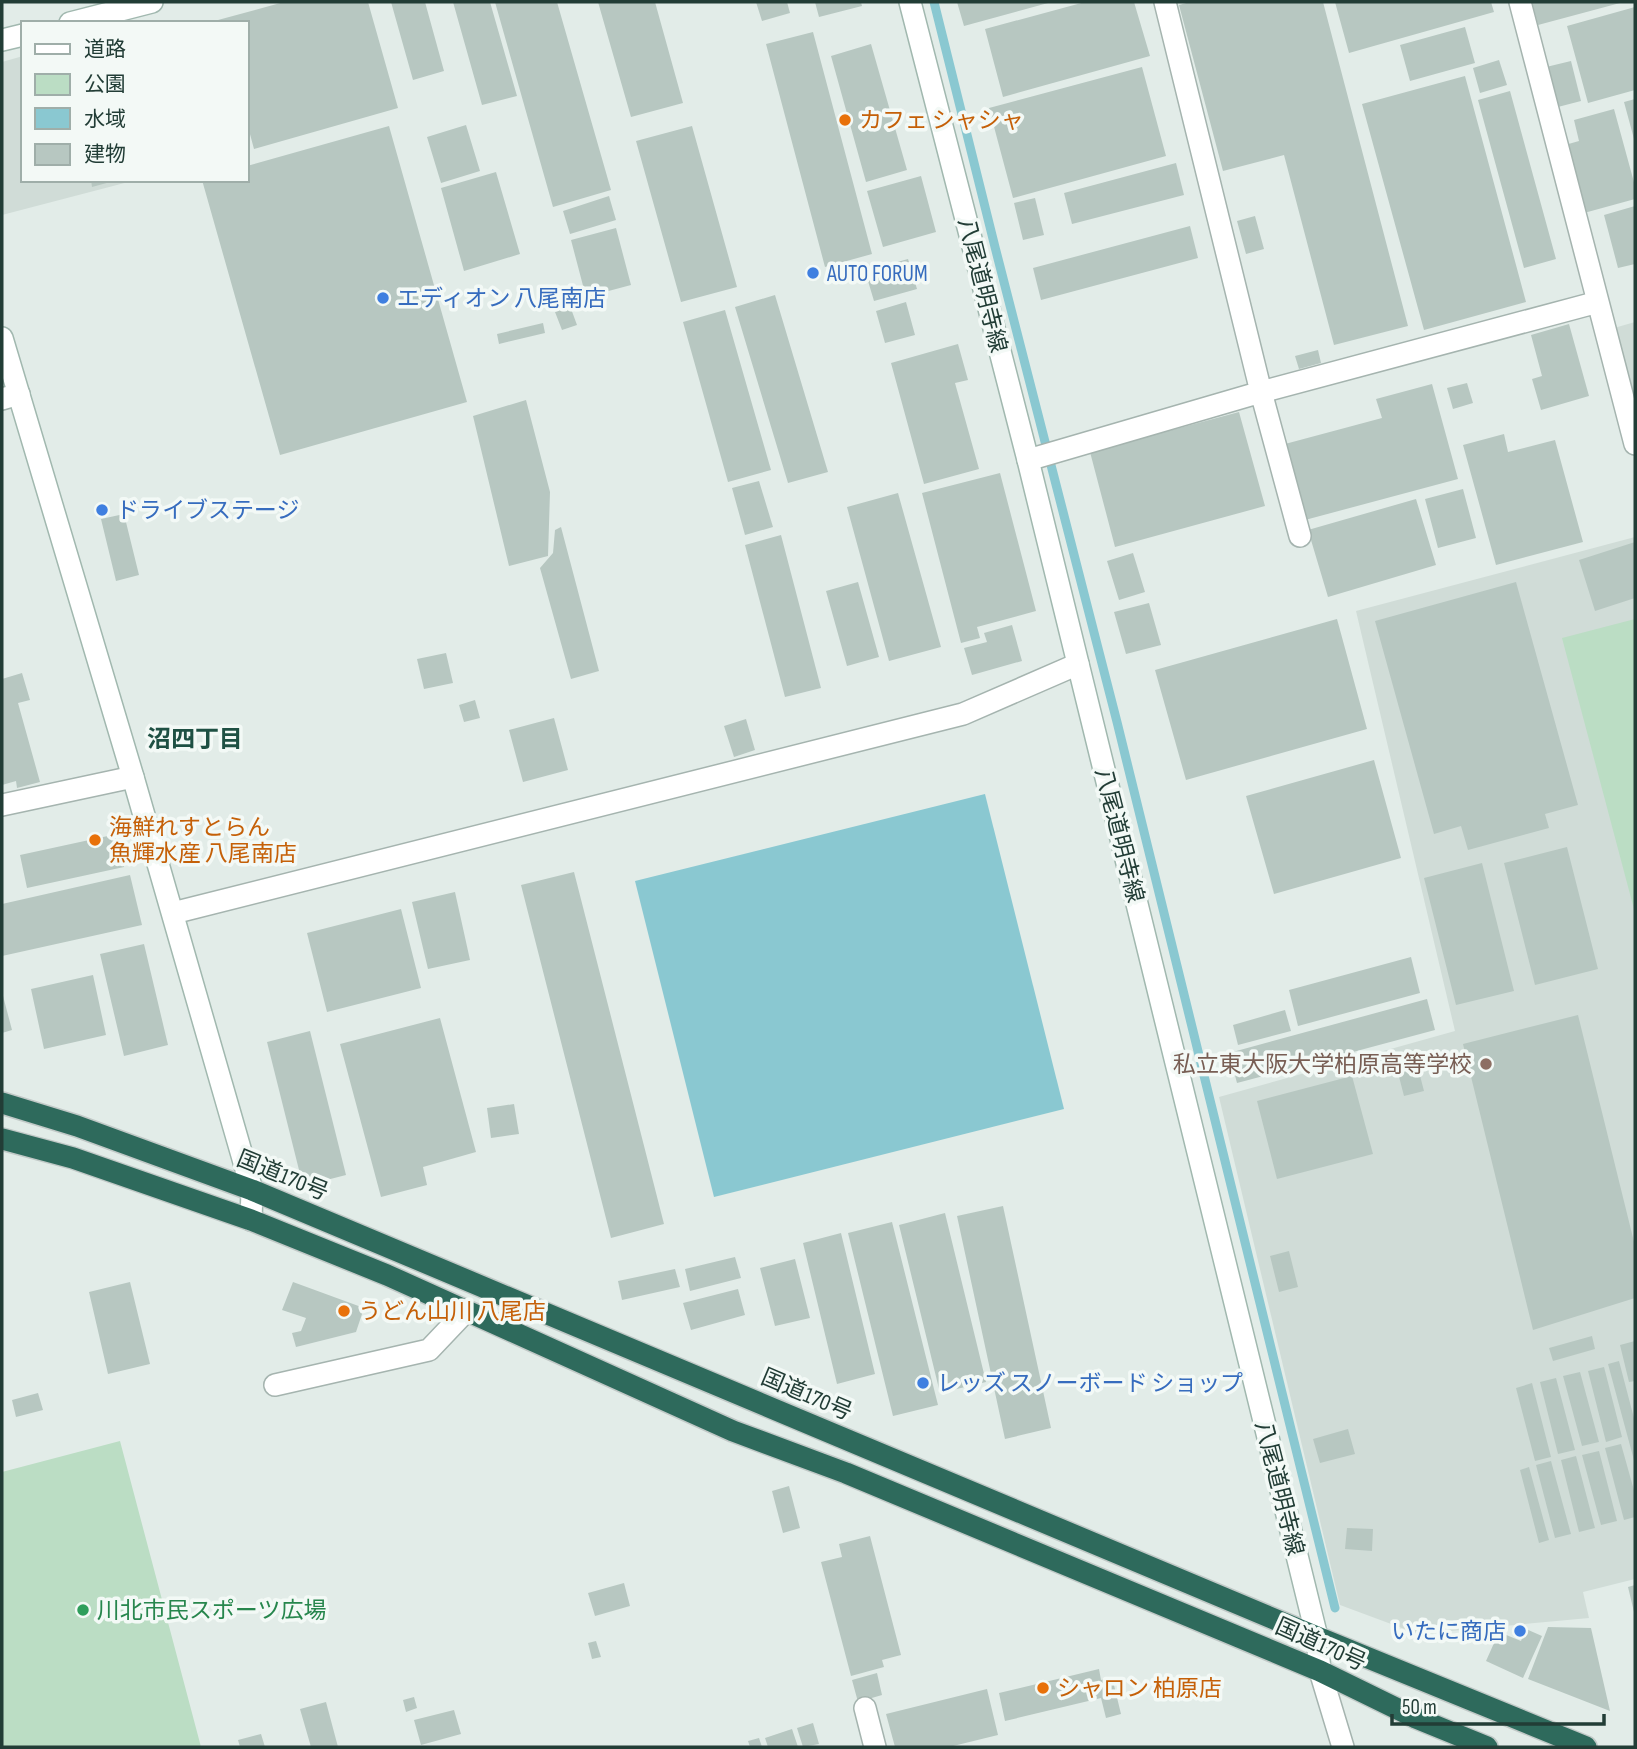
<svg xmlns="http://www.w3.org/2000/svg" width="1637" height="1749" viewBox="0 0 1637 1749" font-family="'Sofia Sans Condensed','Noto Sans JP',sans-serif">
<style>
.built{fill:#d0dcd7}
.green{fill:#bbddc4}
.water{fill:#8ac8d1}
.lines{fill:none;stroke-linecap:round;stroke-linejoin:round}
.stream{stroke:#8ac8d1;stroke-width:9}
.building{fill:#b7c7c1}
.street-casing{stroke:#a5b4af;stroke-width:24}
.secondary-casing{stroke:#a1b8af;stroke-width:24}
.highway-casing{stroke:#c1c9c7;stroke-width:24}
.street{stroke:#fff;stroke-width:21}
.secondary{stroke:#fff;stroke-width:21}
.highway{stroke:#2e6a5c;stroke-width:21}
.food-dot{fill:#e8710a;stroke:#f3f9f6;stroke-width:2.5}
.shop-dot{fill:#3f7fe0;stroke:#f3f9f6;stroke-width:2.5}
.education-dot{fill:#8d6e63;stroke:#f3f9f6;stroke-width:2.5}
.leisure-dot{fill:#2e9e5b;stroke:#f3f9f6;stroke-width:2.5}
.labels{text-anchor:middle;stroke-width:7;stroke-linejoin:round;paint-order:stroke}
.food-label{font-size:23px;fill:#c56008;stroke:#f3f9f6;text-anchor:start}
.shop-label{font-size:23px;fill:#366cbe;stroke:#f3f9f6;text-anchor:start}
.street-label{font-size:23px;fill:#223d36;stroke:#f3f9f6}
.education-label{font-size:23px;fill:#785e54;stroke:#f3f9f6;text-anchor:end}
.leisure-label{font-size:23px;fill:#27864d;stroke:#f3f9f6;text-anchor:start}
.neighbourhood-label{font-size:24px;font-weight:bold;fill:#1e5043;stroke:#f3f9f6}
</style>
<rect width="100%" height="100%" fill="#e2ece8"/>
<path class="built" d="M23 56V180H136L2 215V62Z
M1635 322V407L1614 328Z
M1635 537V1579L1583 1592 1589 1618 1418 1634 1340 1605 1219 1097 1455 1031 1356 611Z"/>
<path class="green" d="M1635 619V913L1562 638Z
M120 1441 201 1747H2V1472Z"/>
<path class="water" d="M985 794 1064 1109 714 1197 635 881Z"/>
<g class="lines">
<path class="stream" d="M934 2 995 247 1117 722 1335 1608"/>
</g>
<path class="building" d="M284 2H368L398 108 254 149 247 123V23H218V20Z
M391 2H425L444 71 413 80Z
M453 2H490L517 96 482 105Z
M495 2H557L611 190 553 207Z
M598 2H655L683 103 631 117Z
M756 2H787L790 13 762 21Z
M815 2H861L862 6 819 17Z
M957 2H1047L1048 3 964 26Z
M1085 2H1134L1150 56 1003 97 985 29Z
M1190 2H1323L1408 326 1334 345 1284 155 1223 171 1179 5Z
M1335 2H1491L1494 12 1349 53Z
M1532 2H1620V3L1538 25Z
M1635 7V90L1588 103 1567 26Z
M1465 27 1475 63 1410 81 1400 45Z
M813 32 872 254 825 267 766 44Z
M871 44 907 170 866 182 831 56Z
M1499 60 1507 85 1480 93 1473 68Z
M1571 61 1581 101 1554 108 1542 68Z
M1142 67 1166 156 1013 198 989 108Z
M1465 76 1526 302 1424 330 1362 104Z
M1510 91 1556 259 1524 268 1478 100Z
M1635 99V139H1634L1624 102Z
M1614 109 1635 186V199L1584 213 1565 145 1579 141 1574 120Z
M466 125 480 171 441 183 427 137Z
M389 126 467 402 280 455 202 180H247V166Z
M692 126 737 287 681 302 636 141Z
M1176 163 1184 195 1072 224 1064 193Z
M496 172 520 254 464 271 441 188Z
M921 176 936 232 883 247 867 191Z
M91 180H114V181L92 187Z
M609 196 616 220 570 234 563 211Z
M1035 198 1044 235 1023 240 1014 203Z
M1635 206V264L1618 268 1604 215Z
M1255 216 1264 249 1246 254 1237 221Z
M1190 226 1198 258 1041 300 1033 268Z
M616 228 631 285 586 297 571 240Z
M908 259 917 289 874 301 865 271Z
M775 295 828 472 788 483 735 307Z
M906 302 915 335 885 343 876 311Z
M570 306 577 325 562 330 555 312Z
M725 310 771 470 728 482 683 322Z
M543 323 545 333 499 344 497 334Z
M1569 324 1589 396 1541 410 1532 379 1542 376 1531 335Z
M958 344 968 380 955 383 979 469 924 484 891 363Z
M1318 350 1321 363 1299 369 1295 356Z
M1467 383 1473 403 1453 409 1447 388Z
M1432 384 1458 479 1305 520 1285 444 1382 418 1376 399Z
M526 400 550 492 548 556 509 566 473 416Z
M1239 412 1265 506 1115 547 1090 452Z
M1504 434 1508 452 1555 440 1583 542 1496 565 1463 445Z
M1000 473 1036 611 977 627 980 638 961 643 922 493Z
M759 481 773 527 745 535 732 488Z
M1463 489 1476 538 1438 548 1425 499Z
M898 493 941 647 889 661 847 507Z
M1416 499 1436 565 1328 597 1308 530Z
M124 514 139 575 116 581 101 519Z
M561 527 599 671 571 679 540 568 553 553 555 530Z
M781 535 821 688 785 697 745 545Z
M1635 542V598L1595 611 1579 560Z
M1133 553 1145 592 1119 600 1107 561Z
M858 582 879 657 847 666 826 591Z
M1516 582 1578 805 1545 814 1549 828 1468 850 1461 826 1434 834 1375 621Z
M1149 603 1161 645 1126 654 1114 612Z
M1337 619 1367 729 1186 780 1155 670Z
M1012 625 1022 661 972 675 964 648 987 642 984 633Z
M446 653 453 683 424 689 417 659Z
M22 673 30 700 18 703 40 782 17 788 16 781 2 785V679Z
M475 700 480 718 464 722 459 705Z
M554 718 568 770 523 782 509 730Z
M746 719 755 750 734 757 724 726Z
M1374 760 1401 858 1274 894 1246 796Z
M117 834 124 867 27 888 20 855Z
M1567 847 1598 969 1535 985 1504 863Z
M1482 863 1514 991 1456 1005 1424 878Z
M574 872 664 1224 611 1238 521 885Z
M130 875 142 925 2 956V904Z
M455 892 470 960 428 969 412 902Z
M401 909 421 988 327 1012 307 933Z
M144 944 168 1045 124 1056 100 954Z
M1411 957 1420 993 1298 1026 1289 990Z
M93 975 106 1035 44 1049 31 989Z
M2 992 12 1030 2 1033Z
M1427 999 1435 1030 1237 1083 1229 1053Z
M1285 1010 1291 1031 1238 1045 1233 1025Z
M1578 1015 1635 1246V1298L1533 1330 1463 1044Z
M440 1018 476 1152 423 1167 427 1185 381 1197 340 1044Z
M310 1031 346 1175 303 1186 267 1042Z
M1417 1064 1424 1091 1404 1096 1397 1069Z
M1352 1076 1373 1154 1277 1179 1257 1101Z
M514 1104 519 1134 491 1138 487 1108Z
M1003 1206 1051 1428 1005 1439 957 1216Z
M945 1213 986 1382 940 1393 899 1225Z
M892 1222 938 1405 893 1416 848 1233Z
M841 1233 875 1374 837 1384 803 1243Z
M1289 1251 1298 1287 1279 1292 1270 1256Z
M735 1257 741 1278 690 1291 685 1269Z
M795 1259 810 1318 775 1326 760 1268Z
M675 1269 680 1287 622 1300 618 1281Z
M130 1282 150 1364 108 1374 89 1292Z
M293 1282 364 1308 356 1332 296 1347 292 1333 301 1331 306 1318 282 1310Z
M738 1289 745 1315 691 1330 683 1303Z
M1592 1336 1595 1349 1553 1361 1549 1348Z
M1635 1341V1381L1629 1382 1620 1345Z
M1619 1361 1635 1422V1464L1608 1364Z
M1604 1367 1622 1437 1606 1442 1588 1371Z
M1580 1372 1599 1442 1582 1446 1563 1376Z
M1556 1378 1575 1450 1558 1454 1540 1382Z
M1532 1383 1551 1457 1535 1461 1516 1388Z
M38 1393 43 1410 16 1417 12 1400Z
M1348 1429 1355 1454 1320 1463 1313 1439Z
M1621 1444 1635 1494V1517L1624 1520 1605 1448Z
M1599 1451 1617 1521 1601 1525 1582 1455Z
M1576 1456 1595 1528 1579 1532 1561 1460Z
M1551 1461 1571 1534 1555 1538 1536 1465Z
M1529 1467 1549 1540 1539 1543 1520 1470Z
M789 1486 800 1528 783 1533 772 1491Z
M1347 1528 1373 1529 1372 1551 1345 1549Z
M870 1536 901 1655 882 1660 884 1667 851 1676 821 1562 842 1557 839 1544Z
M624 1583 630 1606 595 1616 588 1593Z
M1635 1585V1612H1634L1628 1587Z
M1548 1627 1591 1628 1610 1711 1528 1679Z
M1526 1629 1542 1636 1523 1678 1486 1661 1499 1632 1521 1641Z
M596 1641 601 1657 592 1659 588 1643Z
M1099 1669 1101 1680 1112 1677 1121 1714 1106 1718 1101 1698 1005 1721 999 1693Z
M877 1673 882 1695 858 1702 852 1680Z
M987 1689 998 1735 949 1747H895L886 1714Z
M414 1697 417 1708 406 1712 403 1700Z
M326 1702 338 1747H311L300 1709Z
M454 1710 461 1734 421 1745 414 1720Z
M813 1723 819 1744 803 1747 797 1728Z
M792 1729 798 1747H768L765 1738Z
M261 1734 265 1747H240L238 1740Z
M759 1738 762 1747H750L748 1741Z"/>
<g class="lines">
<g class="street-casing">
<path id="street" d="M1165 2 1261 392 1300 536
M1520 2 1635 444
M2 399 19 394
M1028 460 1261 392 1598 302
M2 805 133 777
M173 913 963 714 1078 664
M275 1385 429 1350 466 1311
M1320 1671 1343 1747
M865 1708 875 1747"/>
</g>
<g class="secondary-casing">
<path id="secondary" d="M910 2 1028 460 1317 1637 1320 1671
M70 23 152 2
M2 40 23 35
M2 338 133 777 252 1190 251 1220"/>
</g>
<g class="highway-casing">
<path id="highway" d="M2 1103 77 1126 252 1190 1317 1637 1586 1747
M2 1139 73 1158 251 1220 387 1275 733 1431 846 1473 1320 1671 1416 1718 1487 1747"/>
</g>
<use href="#street" class="street"/>
<use href="#secondary" class="secondary"/>
<use href="#highway" class="highway"/>
</g>
<g class="food-dot">
<circle cx="845" cy="120" r="7"/>
<circle cx="95" cy="840" r="7"/>
<circle cx="344" cy="1311" r="7"/>
<circle cx="1043" cy="1688" r="7"/>
</g>
<g class="shop-dot">
<circle cx="813" cy="273" r="7"/>
<circle cx="383" cy="298" r="7"/>
<circle cx="102" cy="510" r="7"/>
<circle cx="923" cy="1383" r="7"/>
<circle cx="1520" cy="1631" r="7"/>
</g>
<circle class="education-dot" cx="1486" cy="1064" r="7"/>
<circle class="leisure-dot" cx="83" cy="1610" r="7"/>
<g class="labels">
<g class="food-label">
<text x="859" y="128">カフェ シャシャ</text>
<text x="109" y="835">海鮮れすとらん<tspan x="109" dy="26">魚輝水産 八尾南店</tspan></text>
<text x="358" y="1319">うどん山川 八尾店</text>
<text x="1057" y="1696">シャロン 柏原店</text>
</g>
<g class="shop-label">
<text x="827" y="281">AUTO FORUM</text>
<text x="397" y="306">エディオン 八尾南店</text>
<text x="116" y="518">ドライブステージ</text>
<text x="937" y="1391">レッズ スノーボード ショップ</text>
<text x="1506" y="1639" text-anchor="end">いたに商店</text>
</g>
<g class="street-label">
<text transform="translate(983 285) rotate(76)" y="8">八尾道明寺線</text>
<text transform="translate(1120 835) rotate(76)" y="8">八尾道明寺線</text>
<text transform="translate(283 1175) rotate(22)" y="8">国道170号</text>
<text transform="translate(807 1394) rotate(23)" y="8">国道170号</text>
<text transform="translate(1280 1488) rotate(76)" y="8">八尾道明寺線</text>
<text transform="translate(1321 1644) rotate(24)" y="8">国道170号</text>
</g>
<g class="education-label">
<text x="1472" y="1072">私立東大阪大学柏原高等学校</text>
</g>
<g class="leisure-label">
<text x="97" y="1618">川北市民スポーツ広場</text>
</g>
<g class="neighbourhood-label">
<text x="195" y="747">沼四丁目</text>
</g>
</g>
<rect width="1637" height="1749" fill="none" stroke="#223d36" stroke-width="7"/>
<rect x="21" y="21" width="228" height="161" fill="#f3f9f6" stroke="#9faea9" stroke-width="2"/>
<rect x="35" y="44" width="35" height="10" fill="#ffffff" stroke="#9faea9" stroke-width="2"/>
<text x="84" y="56" font-size="21" fill="#223d36">道路</text>
<rect x="35" y="74" width="35" height="21" fill="#bbddc4" stroke="#9faea9" stroke-width="2"/>
<text x="84" y="91" font-size="21" fill="#223d36">公園</text>
<rect x="35" y="108" width="35" height="21" fill="#8ac8d1" stroke="#9faea9" stroke-width="2"/>
<text x="84" y="126" font-size="21" fill="#223d36">水域</text>
<rect x="35" y="144" width="35" height="21" fill="#b7c7c1" stroke="#9faea9" stroke-width="2"/>
<text x="84" y="161" font-size="21" fill="#223d36">建物</text>
<path d="M1392 1714v10h212v-10" fill="none" stroke="#223d36" stroke-width="3.5"/>
<text x="1402" y="1714" font-size="21" fill="#223d36" stroke="#f3f9f6" stroke-width="5" paint-order="stroke">50 m</text>
</svg>
